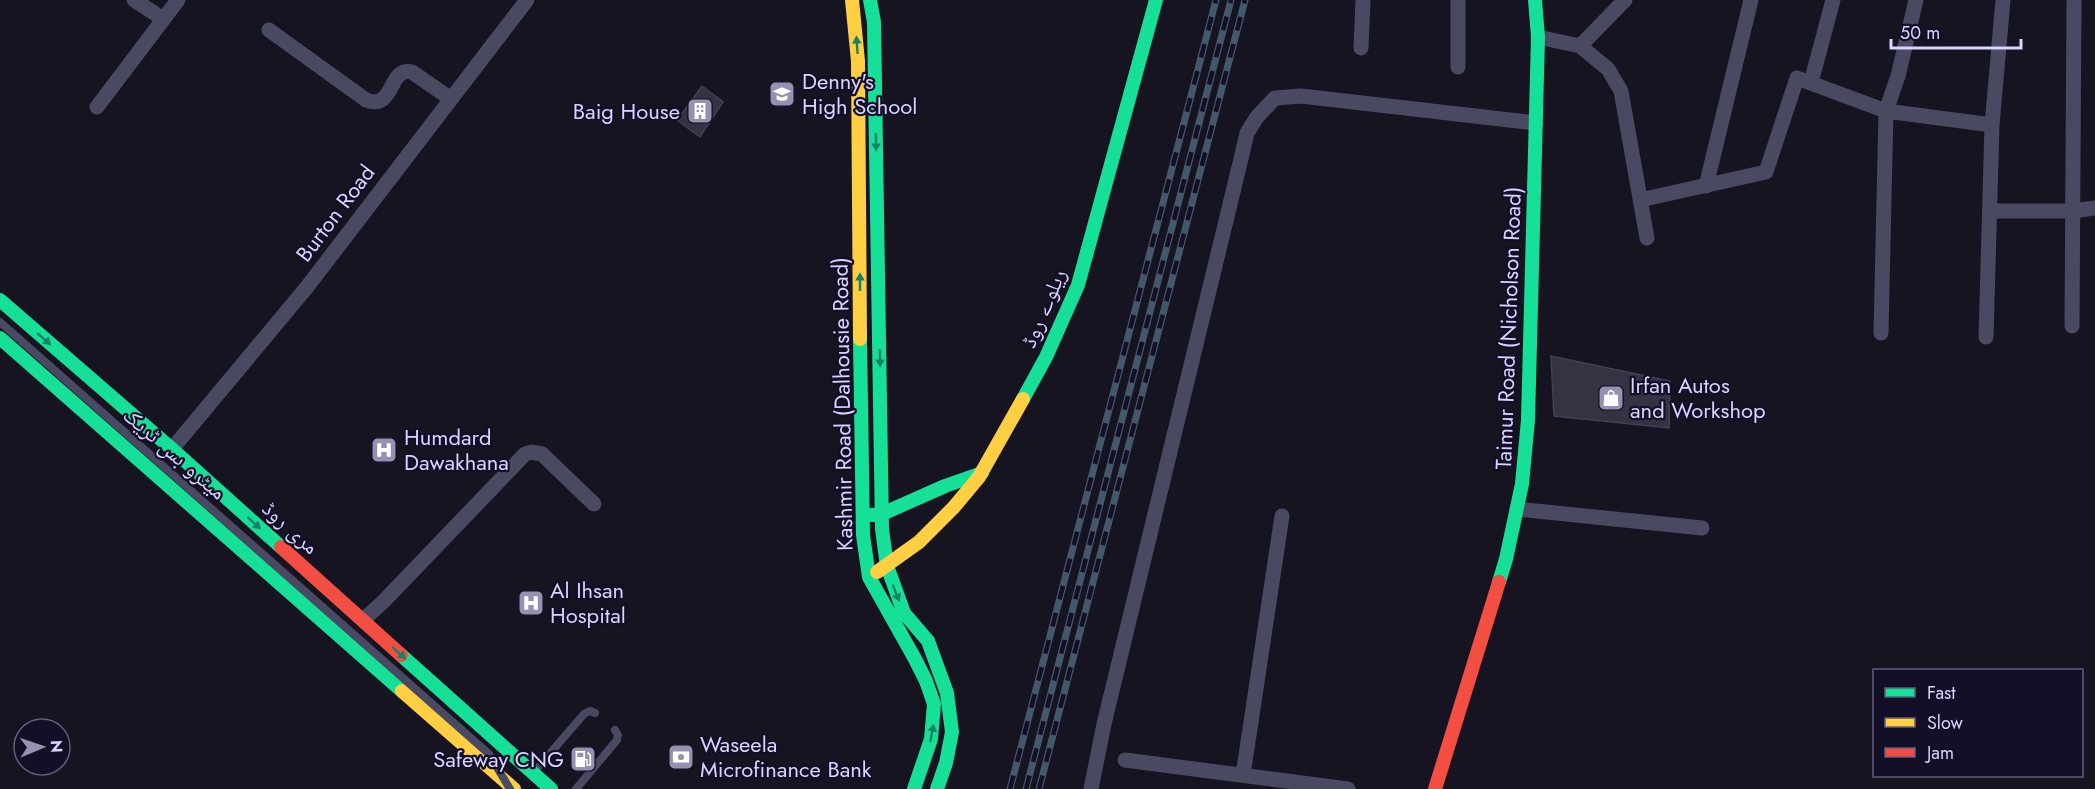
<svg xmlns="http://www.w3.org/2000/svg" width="2095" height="789" viewBox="0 0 2095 789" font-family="Jost,'Noto Naskh Arabic',sans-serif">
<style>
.building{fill:#343243;stroke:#433f54;stroke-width:1.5}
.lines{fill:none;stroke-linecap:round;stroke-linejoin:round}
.lane{stroke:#4a4962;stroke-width:8}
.street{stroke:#4a4962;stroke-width:15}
.fast{stroke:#16e098;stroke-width:14}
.slow{stroke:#ffcf43;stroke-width:14}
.jam{stroke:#f24e42;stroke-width:14}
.rail-casing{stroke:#43596b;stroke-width:7}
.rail{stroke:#130f26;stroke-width:4.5;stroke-dasharray:14;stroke-linecap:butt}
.lane-bridge{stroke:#4a4962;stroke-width:8}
.oneway{fill:#158265}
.labels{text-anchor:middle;stroke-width:4.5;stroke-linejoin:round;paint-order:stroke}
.poi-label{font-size:22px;fill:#d9d4ff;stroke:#130f26;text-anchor:start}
.street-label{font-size:22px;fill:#d9d4ff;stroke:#130f26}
</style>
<rect width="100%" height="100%" fill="#161421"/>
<path class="building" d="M702 86 723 102 700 137 677 120Z
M1551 356 1670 381 1669 428 1554 416Z"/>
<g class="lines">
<path class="lane" d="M534 772 584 714 590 711 595 713
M576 789 617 740 618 735 615 730"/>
<path class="street" d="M134 0 163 19
M269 30 366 100C395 111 388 66 412 72L451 99
M1538 37 1580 46 1608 69 1621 91 1647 238
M1580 46 1625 0
M1361 48 1363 0
M1458 67V0
M1813 75 1833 0
M97 107 178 0
M1706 186 1751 0
M1640 200 1766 172 1797 78 1886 111 1992 125
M1990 211H2072L2095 208
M2072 326 2074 0
M1881 333 1886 111 1898 76 1916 0
M1986 337 1992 125 2003 0
M172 449 307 287 527 0
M1517 509 1702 528
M363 620 383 602 525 454 531 452 542 454 594 504
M1125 760 1348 789
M1243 775 1282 516
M1091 789 1104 724 1240 163 1247 133 1257 117 1275 98 1301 96 1536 123"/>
<path class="fast" d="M870 0 874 22 882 529 887 566 904 613 928 641 947 693 952 732 946 763 937 789
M0 300 172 449 281 547
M0 338 402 691
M860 339 863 535 869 577 915 659 926 681 934 704 931 739 914 789
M1023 399 1046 357 1078 285 1156 0
M872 515 882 514 945 486 982 473
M1499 582 1506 559 1522 484 1528 420 1538 37 1535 0
M401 655 551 789"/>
<path class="slow" d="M852 0 858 61 860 339
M877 572 919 542 954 507 979 477 1023 399
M402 691 514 789"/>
<path class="jam" d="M281 547 401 655
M1435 789 1499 582"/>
<g class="rail-casing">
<path id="rail" d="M1010 789 1216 0
M1026 789 1231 0
M1039 789 1245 0"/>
</g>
<use href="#rail" class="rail"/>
<path class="lane-bridge" d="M0 322 489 754 510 789"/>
</g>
<defs><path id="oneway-solid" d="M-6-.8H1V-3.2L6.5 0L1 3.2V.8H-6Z" transform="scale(1.5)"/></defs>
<g class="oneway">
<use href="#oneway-solid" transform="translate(857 45) rotate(-94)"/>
<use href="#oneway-solid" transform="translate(876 142) rotate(89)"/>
<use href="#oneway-solid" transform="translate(860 282) rotate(-90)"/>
<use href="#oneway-solid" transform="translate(44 339) rotate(41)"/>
<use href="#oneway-solid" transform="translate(880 358) rotate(89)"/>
<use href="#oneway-solid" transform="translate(254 523) rotate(42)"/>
<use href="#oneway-solid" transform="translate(896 593) rotate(68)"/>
<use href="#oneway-solid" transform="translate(399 653) rotate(42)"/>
<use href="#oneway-solid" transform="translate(932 733) rotate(-79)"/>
</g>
<defs>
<g id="school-square" transform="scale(1.35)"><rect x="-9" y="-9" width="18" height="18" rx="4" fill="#9591b1" stroke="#130f26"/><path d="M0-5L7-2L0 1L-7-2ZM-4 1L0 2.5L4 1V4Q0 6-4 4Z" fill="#fff"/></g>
<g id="building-square" transform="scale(1.35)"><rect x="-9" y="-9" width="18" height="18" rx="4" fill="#9591b1" stroke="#130f26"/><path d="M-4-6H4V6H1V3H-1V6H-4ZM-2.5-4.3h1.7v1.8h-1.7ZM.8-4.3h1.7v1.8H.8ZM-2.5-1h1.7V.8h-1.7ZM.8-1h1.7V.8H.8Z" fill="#fff"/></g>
<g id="shop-square" transform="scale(1.35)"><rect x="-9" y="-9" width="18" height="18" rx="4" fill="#9591b1" stroke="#130f26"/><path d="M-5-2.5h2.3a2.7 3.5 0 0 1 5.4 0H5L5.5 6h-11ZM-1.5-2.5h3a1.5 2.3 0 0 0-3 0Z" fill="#fff"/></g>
<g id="hospital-square" transform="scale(1.35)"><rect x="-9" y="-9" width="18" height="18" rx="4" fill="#9591b1" stroke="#130f26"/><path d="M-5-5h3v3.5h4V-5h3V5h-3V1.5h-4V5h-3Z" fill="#fff"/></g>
<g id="bank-square" transform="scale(1.35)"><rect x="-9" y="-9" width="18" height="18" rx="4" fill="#9591b1" stroke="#130f26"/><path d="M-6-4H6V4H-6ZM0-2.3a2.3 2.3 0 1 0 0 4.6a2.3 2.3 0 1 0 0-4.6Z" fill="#fff"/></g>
<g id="fuel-square" transform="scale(1.35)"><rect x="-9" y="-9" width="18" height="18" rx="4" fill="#9591b1" stroke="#130f26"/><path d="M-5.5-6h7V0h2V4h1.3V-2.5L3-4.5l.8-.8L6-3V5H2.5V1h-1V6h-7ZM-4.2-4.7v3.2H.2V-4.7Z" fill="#fff"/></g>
</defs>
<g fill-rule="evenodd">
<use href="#school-square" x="782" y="94"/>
<use href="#building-square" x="700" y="111"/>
<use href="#shop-square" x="1611" y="398"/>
<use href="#hospital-square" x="384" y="450"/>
<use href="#hospital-square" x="531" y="603"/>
<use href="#bank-square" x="681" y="757"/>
<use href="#fuel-square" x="583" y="759"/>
</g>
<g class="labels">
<g class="poi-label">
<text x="802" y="89">Denny's<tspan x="802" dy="25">High School</tspan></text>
<text x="680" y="119" text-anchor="end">Baig House</text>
<text x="1630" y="393">Irfan Autos<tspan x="1630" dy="25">and Workshop</tspan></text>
<text x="404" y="445">Humdard<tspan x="404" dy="25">Dawakhana</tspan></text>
<text x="550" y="598">Al Ihsan<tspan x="550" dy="25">Hospital</tspan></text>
<text x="700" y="752">Waseela<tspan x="700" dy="25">Microfinance Bank</tspan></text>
<text x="564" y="767" text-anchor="end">Safeway CNG</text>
</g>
<g class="street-label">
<text transform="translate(335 213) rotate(-53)" y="8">Burton Road</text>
<text transform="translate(1043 308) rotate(-67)" y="8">ریلوے روڈ</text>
<text transform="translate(1508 328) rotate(-88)" y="8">Taimur Road (Nicholson Road)</text>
<text transform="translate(842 404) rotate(-91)" y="8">Kashmir Road (Dalhousie Road)</text>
<text transform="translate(175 453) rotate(41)" y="8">میٹرو بس ٹریک</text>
<text transform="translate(291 527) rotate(42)" y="8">مری روڈ</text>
</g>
</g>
<rect x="1873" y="669" width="210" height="108" fill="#130f26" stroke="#625e7d" stroke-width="1.5"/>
<rect x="1885" y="688" width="30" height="9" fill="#16e098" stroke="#625e7d" stroke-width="1.5"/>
<text x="1927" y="699" font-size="18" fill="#d9d4ff">Fast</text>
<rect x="1885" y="718" width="30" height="9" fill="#ffcf43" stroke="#625e7d" stroke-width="1.5"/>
<text x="1927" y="729" font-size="18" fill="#d9d4ff">Slow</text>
<rect x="1885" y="748" width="30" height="9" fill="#f24e42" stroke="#625e7d" stroke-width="1.5"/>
<text x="1927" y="759" font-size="18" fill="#d9d4ff">Jam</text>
<g transform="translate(42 747) rotate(88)"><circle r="28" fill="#130f26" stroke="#625e7d" stroke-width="1.5"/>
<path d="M0-4.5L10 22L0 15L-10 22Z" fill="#9591b1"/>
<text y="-9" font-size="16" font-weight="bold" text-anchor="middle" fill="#d9d4ff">N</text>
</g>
<path d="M1891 39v9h130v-9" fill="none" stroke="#d9d4ff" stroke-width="3"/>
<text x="1900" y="39" font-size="18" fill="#d9d4ff" stroke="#130f26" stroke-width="4.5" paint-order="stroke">50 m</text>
</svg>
